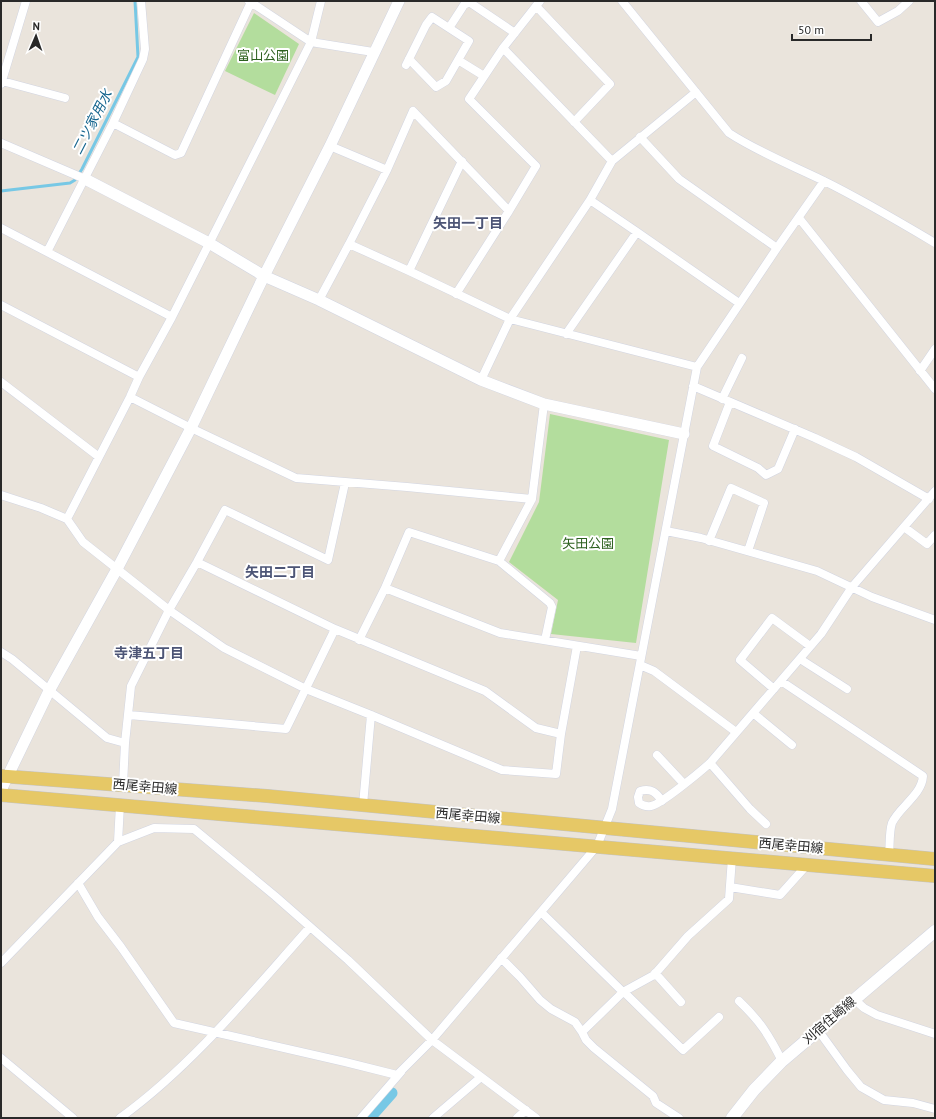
<svg xmlns="http://www.w3.org/2000/svg" width="936" height="1119" viewBox="0 0 936 1119" font-family="'PT Sans','Noto Sans JP',sans-serif">
<style>
.green{fill:#b3dd9d}
.lines{fill:none;stroke-linecap:round;stroke-linejoin:round}
.stream{stroke:#77c8e5;stroke-width:3}
.canal{stroke:#77c8e5;stroke-width:11}
.minor-casing{stroke:#d2d5e1;stroke-width:9}
.tertiary-casing{stroke:#d2d5e1;stroke-width:12}
.secondary-casing{stroke:#d2d5e1;stroke-width:13}
.primary-casing{stroke:#c3c3c3;stroke-width:14}
.minor{stroke:#fff;stroke-width:8}
.tertiary{stroke:#fff;stroke-width:11}
.secondary{stroke:#fff;stroke-width:12}
.primary{stroke:#e6c866;stroke-width:13}
.labels{text-anchor:middle;stroke-width:4;stroke-linejoin:round;paint-order:stroke}
.park-label{font-size:13px;fill:#2d611f;stroke:#fff}
.street-label{font-size:13px;fill:#292929;stroke:#fff}
.water-label{font-size:14px;font-style:italic;fill:#17668f;stroke:#fff}
.neighbourhood-label{font-size:14px;font-weight:bold;fill:#4d5576;stroke:#fff}
</style>
<rect width="100%" height="100%" fill="#eae4dc"/>
<path class="green" d="M254 13 299 44 275 95 225 71Z
M550 414 669 440 636 643 551 634 558 600 509 562 539 502Z"/>
<g class="lines">
<path class="stream" d="M1 191 70 183 75 180 82 169 138 57 135 1"/>
<path class="canal" d="M370 1118 392 1093"/>
<g class="minor-casing">
<path id="minor" d="M249 1 311 42 373 52
M540 1 503 48 469 99 536 166 509 211 413 111 387 170 349 244 409 271 510 319 697 367
M622 1 729 133C758 152 791 165 822 180 861 199 898 221 935 243
M861 1 878 22 898 11 909 1
M536 6 610 84 574 122
M449 28 464 5 469 2 515 33
M503 48 612 161
M458 60 484 76
M406 65 426 25 432 17 469 41 446 81 436 87 409 59
M2 81 65 98
M1 84 26 1
M113 123 175 155 181 153 251 2
M640 137 679 179 777 248
M1 143 85 179
M330 146 387 170
M590 200 637 232 739 303
M799 218 935 389
M1 228 172 317
M47 252 113 123 143 59 145 49 141 1
M409 271 462 161
M456 294 509 211
M319 300 349 244
M1 305 139 377
M566 334 637 232
M920 371 935 349
M481 380 510 319 590 200 612 161 696 92
M1 382 99 457
M693 386 815 438 856 457 929 499
M130 397 191 428 296 478 407 487 532 499
M722 399 742 358
M730 402 713 446 758 468 766 475 778 469 795 429
M544 404 532 499 499 561 550 603 552 607 545 640
M1 495 41 508 67 519 83 542 169 610 224 648 306 689 371 715 502 770 556 774 561 734 577 646
M67 519 130 397 139 377 172 317 311 42 321 1
M904 527 927 544 935 535
M666 531 701 538 817 571 872 597 935 620
M709 541 731 488 764 503 748 551
M197 562 335 629 485 691 536 728 561 734
M385 588 409 532 499 561
M359 640 385 588 500 633 641 656
M1 652 12 659 107 738 125 743
M800 659 847 689
M640 665 654 671 736 732
M781 681 923 776C922 795 899 807 892 823 889 832 890 845 889 855
M774 689 740 660 772 618 810 646
M753 713 792 745
M129 715 286 729 335 629
M657 755 684 784
M710 763 750 809 766 824
M123 785 125 743 131 686 169 610 197 562 225 510 328 560 345 483
M662 801C656 792 651 788 640 791L638 797 639 803C643 806 646 807 651 806 660 805 700 772 710 763L821 634 852 587 935 491
M363 805 371 715
M118 842 120 805
M78 883 98 917 121 947 174 1023 345 1062 397 1075 432 1040 597 846 612 809 697 367 777 248 824 181
M730 887 780 895 806 866
M541 912 623 992 654 975 688 936 729 899 732 858
M501 958 520 977 540 1000 551 1009 575 1022 582 1032 623 992
M1 963 118 842 154 828 194 829 275 896 348 960 432 1040 536 1118
M655 973 681 1002
M624 992 683 1050 719 1017
M854 999 864 1008 877 1015 935 1034
M739 1001C760 1021 769 1035 782 1061
M818 1030 847 1070 861 1087 884 1100 913 1103 935 1109
M582 1032 586 1040 594 1048 653 1096 656 1103 679 1118
M1 1058 73 1118
M120 1118C192 1066 251 993 310 927
M361 1118 401 1072
M433 1118 481 1077
M517 1118 526 1110"/>
</g>
<g class="tertiary-casing">
<path id="tertiary" d="M85 179 209 243 264 276 319 300 481 380 544 404 684 434
M1 790 49 691 117 569 191 428 264 276 330 146 399 1"/>
</g>
<g class="secondary-casing">
<path id="secondary" d="M732 1118 754 1090 781 1062 935 931"/>
</g>
<g class="primary-casing">
<path id="primary" d="M1 776 267 796 935 859
M1 795 935 876"/>
</g>
<use href="#minor" class="minor"/>
<use href="#tertiary" class="tertiary"/>
<use href="#secondary" class="secondary"/>
<use href="#primary" class="primary"/>
</g>
<g class="labels">
<g class="park-label">
<text x="263" y="60">富山公園</text>
<text x="588" y="548">矢田公園</text>
</g>
<g class="street-label">
<text transform="translate(145 786) rotate(5)" y="5">西尾幸田線</text>
<text transform="translate(468 815) rotate(5)" y="5">西尾幸田線</text>
<text transform="translate(791 845) rotate(5)" y="5">西尾幸田線</text>
<text transform="translate(829 1020) rotate(-41)" y="5">刈宿住崎線</text>
</g>
<g class="water-label">
<text transform="translate(92 122) rotate(-63)" y="5">二ツ家用水</text>
</g>
<g class="neighbourhood-label">
<text x="468" y="228">矢田一丁目</text>
<text x="280" y="577">矢田二丁目</text>
<text x="149" y="658">寺津五丁目</text>
</g>
</g>
<rect width="936" height="1119" fill="none" stroke="#292929" stroke-width="4"/>
<g transform="translate(36 36) rotate(2)" stroke="#ffffff" stroke-width="3" paint-order="stroke">
<path d="M0-3L7 15L0 10L-7 15Z" fill="#292929"/>
<text y="-6" font-size="11" font-weight="bold" text-anchor="middle" fill="#292929">N</text>
</g>
<path d="M792 34v6h79v-6" fill="none" stroke="#292929" stroke-width="2"/>
<text x="798" y="34" font-size="12" fill="#292929" stroke="#ffffff" stroke-width="3" paint-order="stroke">50 m</text>
</svg>
